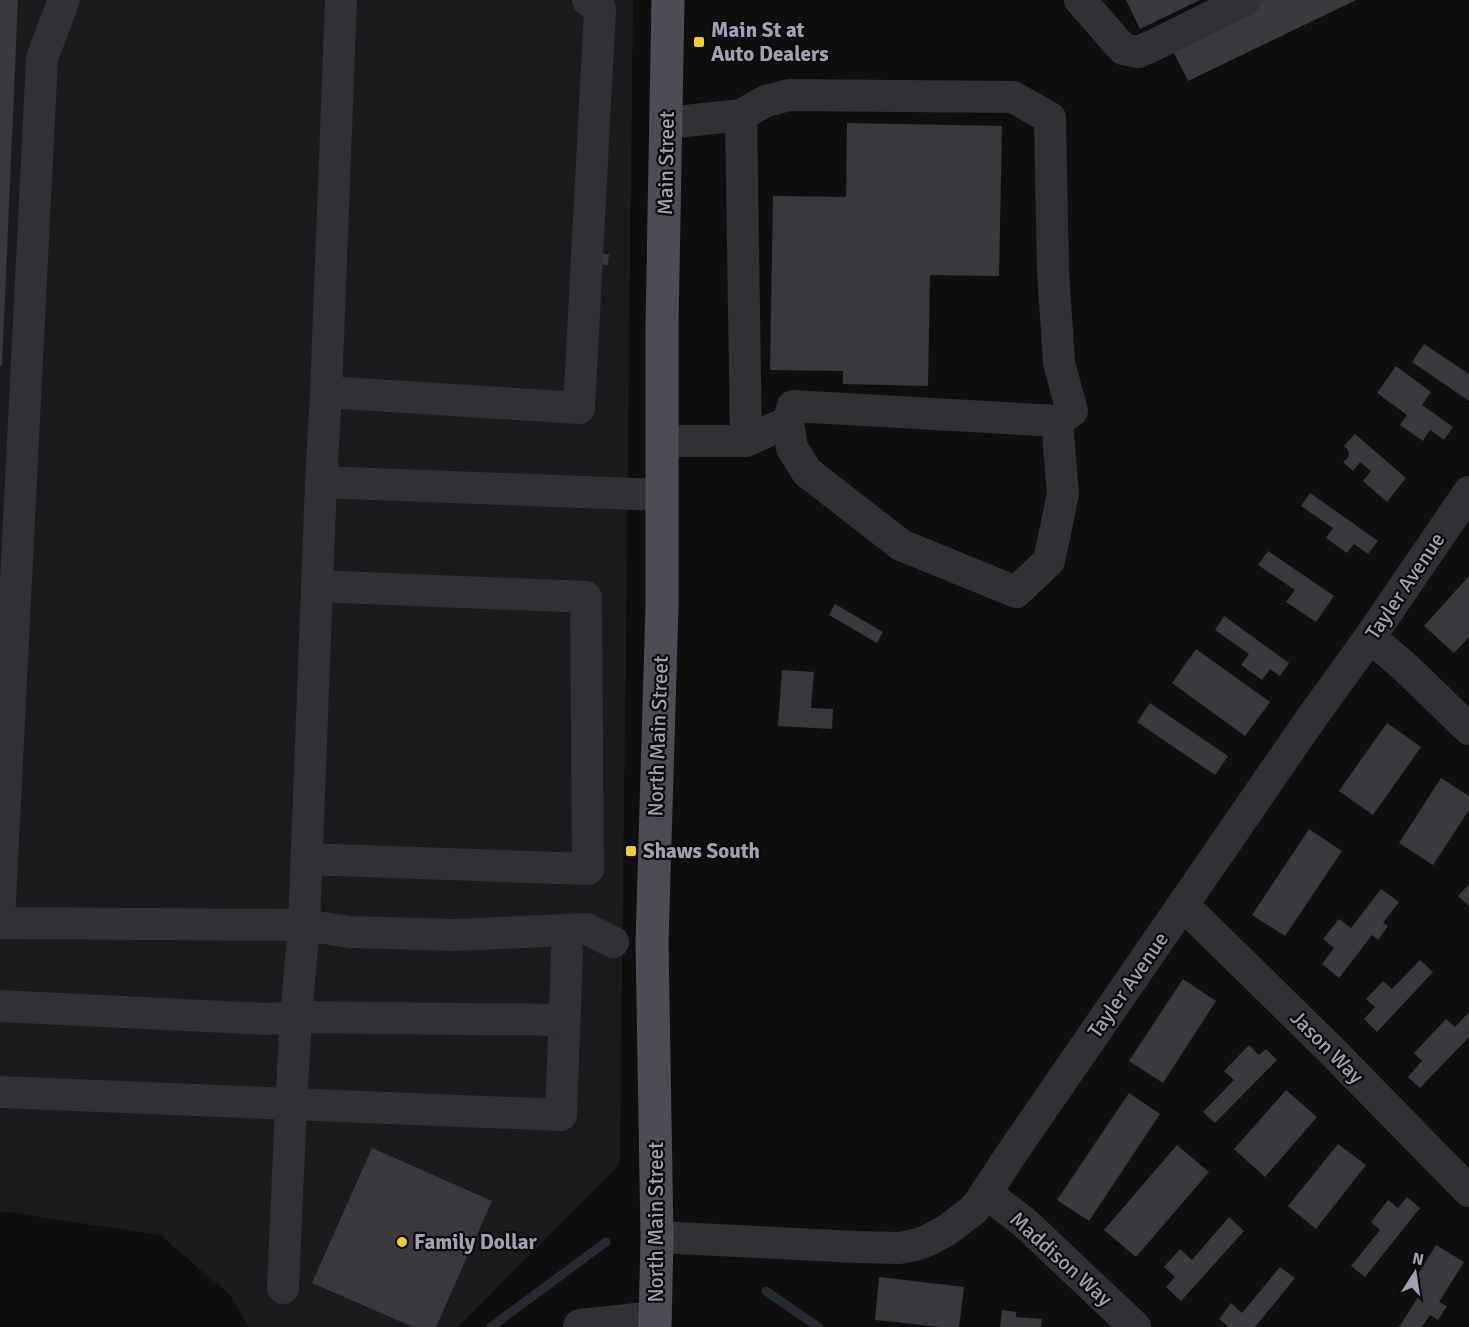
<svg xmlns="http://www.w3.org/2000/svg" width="1469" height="1327" viewBox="0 0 1469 1327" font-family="Signika,sans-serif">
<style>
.built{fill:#1b1b1d}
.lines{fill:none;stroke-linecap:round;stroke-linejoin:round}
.stream{stroke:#252b33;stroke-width:9}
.building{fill:#39393d}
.minor{stroke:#303035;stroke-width:32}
.major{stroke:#4c4c54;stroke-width:33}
.poi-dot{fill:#f3cf24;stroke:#0a0a0b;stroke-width:2}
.labels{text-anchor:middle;stroke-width:4.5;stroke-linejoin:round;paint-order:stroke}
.poi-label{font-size:21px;font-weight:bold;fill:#a0a2b1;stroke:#0a0a0b;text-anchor:start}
.street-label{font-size:21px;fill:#a0a2b1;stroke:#0a0a0b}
</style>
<rect width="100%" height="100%" fill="#0f0f10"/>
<path class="built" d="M0 0H633L620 1164 458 1327H249L230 1295 160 1235 0 1211Z"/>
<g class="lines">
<path class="stream" d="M766 1291 818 1327
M491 1327 606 1242"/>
</g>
<path class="building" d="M0 0H18L2 365H0Z
M1126 0H1200L1140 29Z
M1263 0H1356L1188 81 1170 45Z
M847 123 1002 126 999 276 930 275 928 386 843 384V371L770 370 773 196 846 197Z
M578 253 609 254 608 265 578 264Z
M1424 344 1469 374V401L1412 362Z
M1396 366 1431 392 1422 405 1453 427 1444 440 1430 430 1423 441 1400 425 1407 415 1377 393Z
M1355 434 1406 478 1387 502 1363 481 1371 471 1360 462 1353 471 1343 462 1347 459 1349 455 1348 450 1344 446Z
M1310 493 1378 541 1368 554 1354 544 1347 553 1326 538 1333 528 1301 506Z
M1268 551 1334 596 1316 622 1286 602 1295 590 1258 565Z
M1469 576V637L1454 653 1424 626Z
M835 604 883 632 877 643 829 615Z
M1224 616 1289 663 1280 676 1270 669 1262 680 1241 665 1249 654 1215 630Z
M1196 649 1270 702 1245 736 1172 683Z
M782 670 814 672 811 708 833 709 832 729 778 726Z
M1150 703 1228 756 1215 775 1137 722Z
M1387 723 1421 747 1373 815 1339 791Z
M1441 778 1469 796V810L1433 865 1399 843Z
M1309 829 1342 851 1285 936 1252 915Z
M1469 884V906L1458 896Z
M1381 889 1399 902 1383 923 1388 926 1378 940 1372 935 1339 978 1322 964 1334 948 1323 939 1339 919 1351 928Z
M1420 960 1433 972 1377 1032 1364 1019 1375 1007 1366 999 1383 981 1392 989Z
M1183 979 1216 1001 1163 1083 1129 1061Z
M1469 1012V1037L1420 1088 1408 1077 1422 1061 1414 1053 1446 1019 1455 1027Z
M1249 1045 1259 1055 1266 1049 1277 1060 1215 1123 1203 1112 1234 1080 1224 1071Z
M1286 1090 1317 1117 1265 1177 1234 1149Z
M1129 1093 1160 1114 1089 1221 1057 1200Z
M1338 1144 1366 1165 1316 1229 1288 1206Z
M1177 1145 1209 1172 1136 1257 1104 1230Z
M372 1148 492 1201 436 1327H413L312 1283Z
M1407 1197 1420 1208 1365 1277 1351 1266 1380 1230 1371 1222 1388 1200 1398 1208Z
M1229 1217 1244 1231 1181 1301 1166 1287 1175 1277 1164 1267 1180 1249 1192 1260Z
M1436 1245 1464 1262 1439 1302 1447 1306 1438 1320 1430 1315 1422 1327H1399L1422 1291 1411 1285Z
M1280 1267 1295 1278 1255 1327H1229L1219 1319 1231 1303 1242 1313Z
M879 1277 964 1287 959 1327H940L875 1320Z
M1002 1310 1016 1312V1317L1042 1319 1041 1327H1000Z"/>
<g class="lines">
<path class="minor" d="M1080 0 1123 49 1138 52 1152 46 1245 0
M741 115 746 441
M326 392 579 408 600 9 588 0
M788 422 792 448 807 472 901 545 1016 592 1049 561 1063 494 1057 421
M663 441H746L788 422 793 406 1057 421 1072 411 1059 363 1053 271 1050 118 1013 97 789 95 766 101 741 115 667 123
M321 482 662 495
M1370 637 1406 668 1469 729
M307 859 588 869 586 597 317 586
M0 903 42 58 64 0
M1183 905 1330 1049 1469 1191
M0 923 304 925 350 932 456 935 587 929 613 942
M0 1006 268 1019 296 1017 564 1020
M0 1092 561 1115 567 952
M986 1193 1025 1223 1135 1327
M657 1237 858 1247 899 1248 915 1245 929 1240 947 1230 972 1211 979 1203 1014 1150 1310 720 1370 637 1469 492
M283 1288 291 1105 296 1017 304 925 321 482 326 392 341 0
M579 1327 580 1325 656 1317"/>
<path class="major" d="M655 1327 657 1237 652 942 662 607V326L668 0"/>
</g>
<g class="poi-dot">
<rect x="693" y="36" width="12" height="12" rx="3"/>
<rect x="625" y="845" width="12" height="12" rx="3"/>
<circle cx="402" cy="1242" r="6"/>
</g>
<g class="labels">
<g class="poi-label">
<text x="711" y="37">Main St at<tspan x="711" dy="24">Auto Dealers</tspan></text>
<text x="643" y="858">Shaws South</text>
<text x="414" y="1249">Family Dollar</text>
</g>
<g class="street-label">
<text transform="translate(666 163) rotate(-89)" y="7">Main Street</text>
<text transform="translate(1405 586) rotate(-56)" y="7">Tayler Avenue</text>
<text transform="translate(658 736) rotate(-88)" y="7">North Main Street</text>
<text transform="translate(1128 985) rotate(-55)" y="7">Tayler Avenue</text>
<text transform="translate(1327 1047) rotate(45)" y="7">Jason Way</text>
<text transform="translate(656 1222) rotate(-90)" y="7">North Main Street</text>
<text transform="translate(1061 1259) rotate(42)" y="7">Maddison Way</text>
</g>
</g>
<g transform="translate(1415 1273) rotate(12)" stroke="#0a0a0b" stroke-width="4.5" paint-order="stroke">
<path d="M0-4.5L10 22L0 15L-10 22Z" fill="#a0a2b1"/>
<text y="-9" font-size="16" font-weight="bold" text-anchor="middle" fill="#a0a2b1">N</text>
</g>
</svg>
